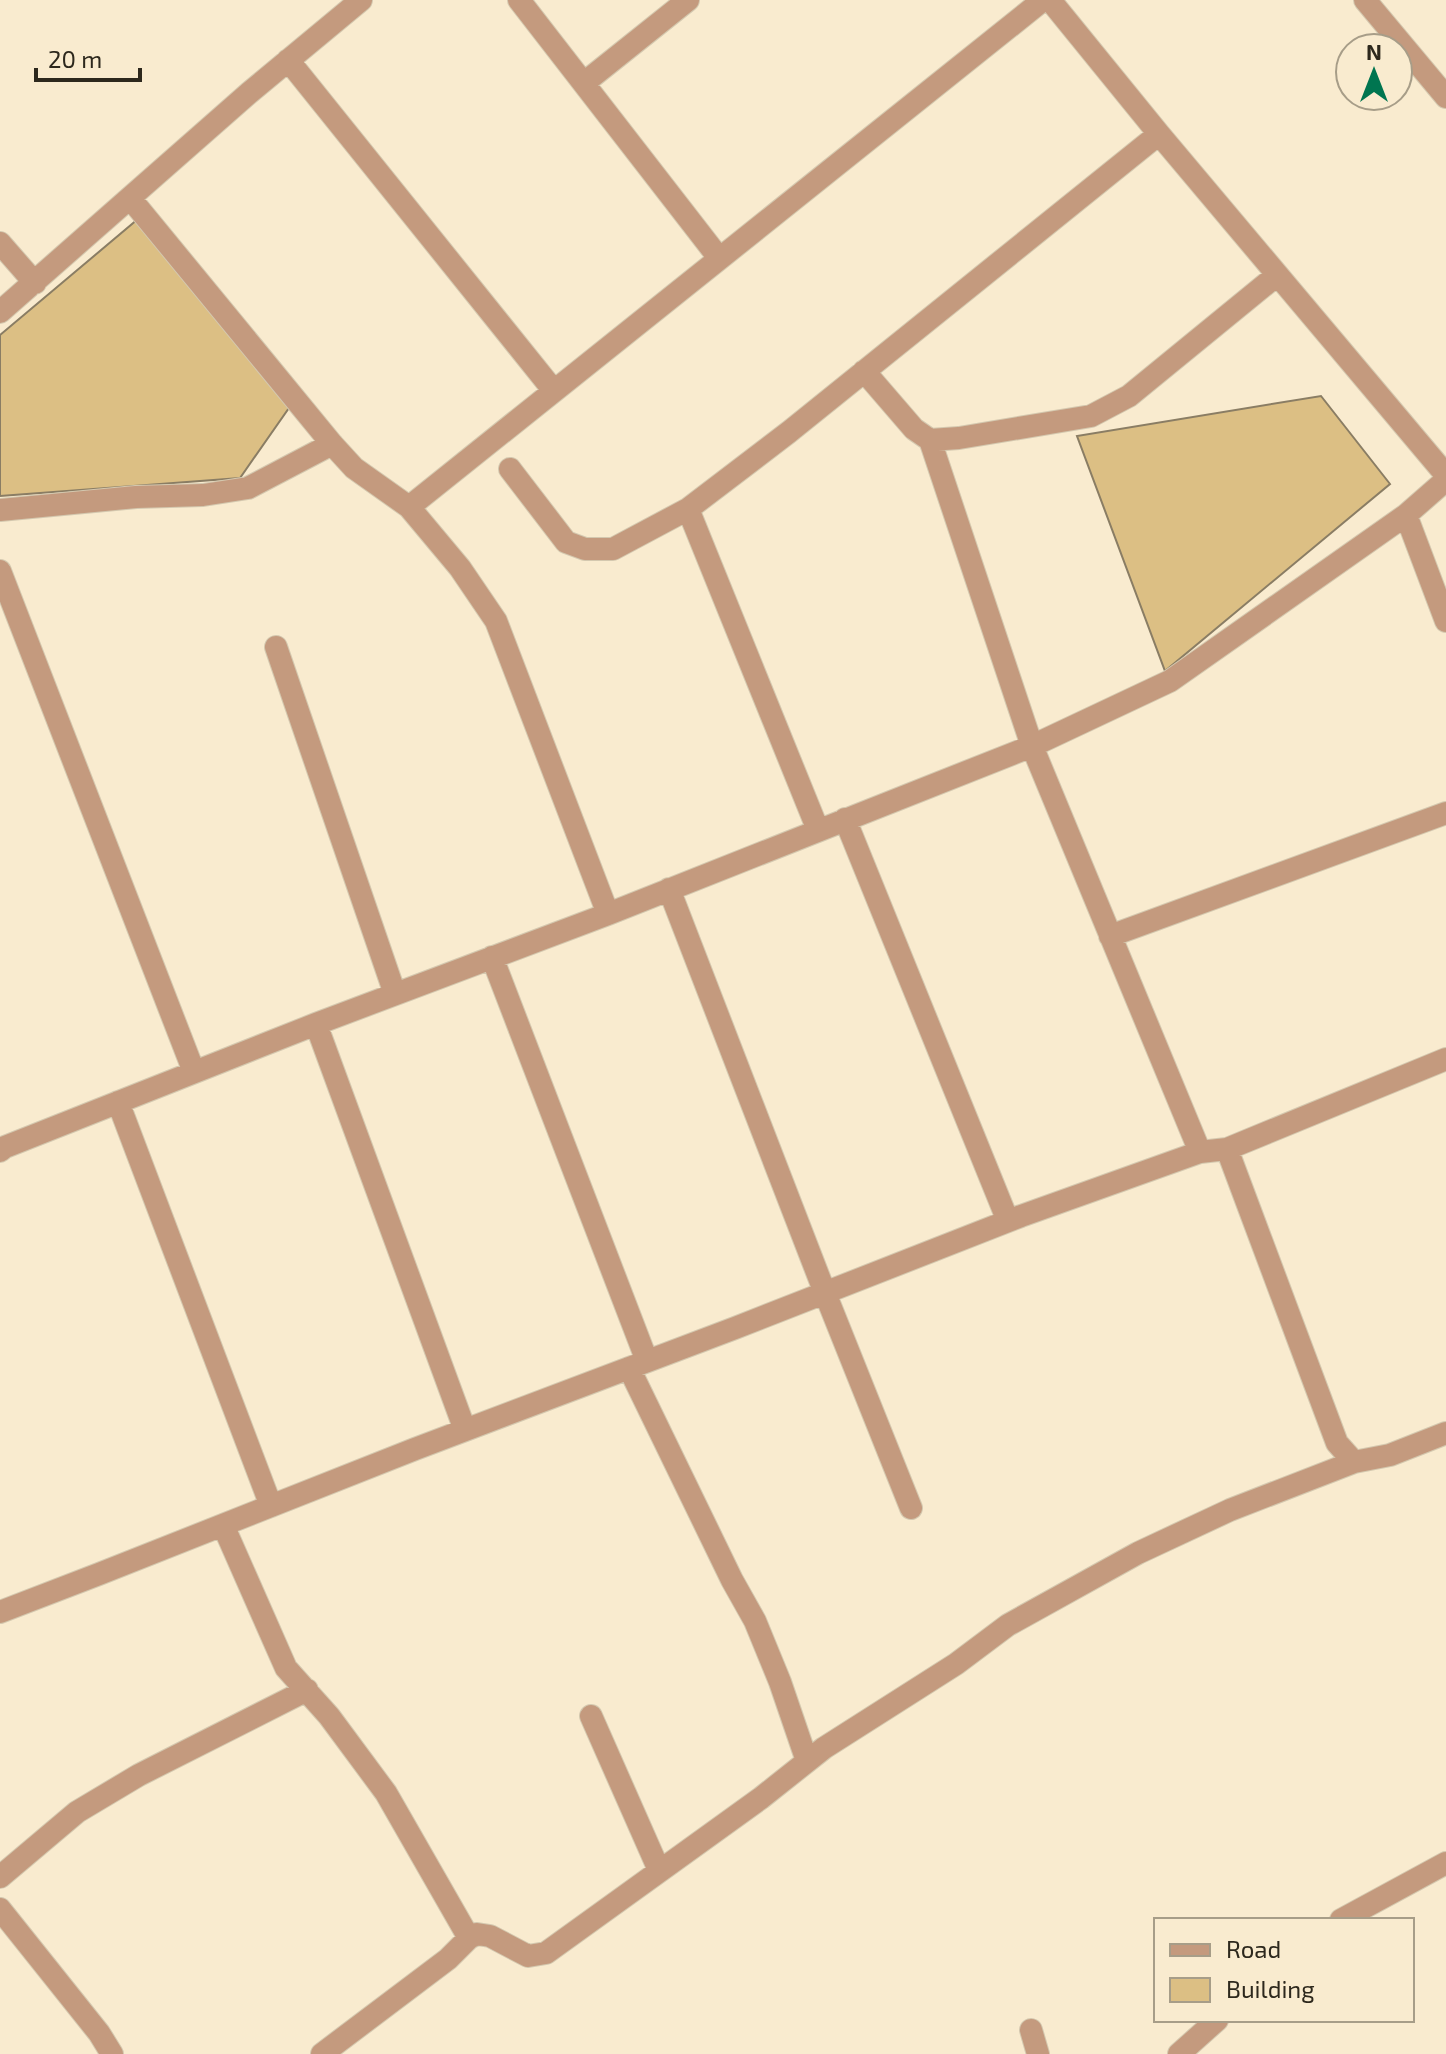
<svg xmlns="http://www.w3.org/2000/svg" width="1446" height="2054" viewBox="0 0 1446 2054" font-family="'Exo 2',sans-serif">
<style>
.building{fill:#dcbf84;stroke:#8a7d64;stroke-width:2}
.lines{fill:none;stroke-linecap:round;stroke-linejoin:round}
.minor-casing{stroke:#d4c8af;stroke-width:24}
.minor{stroke:#c49a7e;stroke-width:22}
</style>
<rect width="100%" height="100%" fill="#f9ebcf"/>
<path class="building" d="M138 219 291 405 240 478 0 496V335Z
M1321 396 1390 484 1165 671 1077 436Z"/>
<g class="lines">
<g class="minor-casing">
<path id="minor" d="M519 0 719 258
M1050 0 1159 134 1446 475
M1365 0 1446 97
M288 60 554 391
M584 83 688 0
M130 198 332 444 354 468 409 507 460 568 496 621 608 914
M0 243 35 283
M0 312 249 93 361 0
M864 371 914 429 930 440 959 438 1091 416 1129 396 1277 275
M930 440 1032 746 1200 1152 1227 1149 1446 1059
M510 469 566 542 585 549H613L688 509 789 432 1159 134
M409 507 1043 0
M688 509 818 830
M0 510 136 497 203 495 248 488 332 444
M1406 515 1446 621
M0 571 194 1072
M276 647 395 994
M845 819 1008 1221
M669 889 825 1293 911 1508
M1110 936 1446 813
M492 957 647 1361
M316 1024 465 1430
M118 1102 271 1506
M1227 1149 1337 1443 1354 1462 1390 1455 1446 1433
M0 1151 5 1147 316 1024 608 914 1032 746 1170 681 1406 515 1446 480
M629 1368 732 1580 755 1621 780 1682 807 1761
M223 1525 286 1668 329 1716 386 1793 469 1938
M0 1612 99 1574 415 1449 735 1328 1021 1216 1200 1152
M591 1716 659 1870
M0 1877 77 1812 139 1775 307 1690
M0 1909 99 2033 112 2054
M1341 1920 1446 1863
M1031 2030 1038 2054
M322 2054 448 1959 469 1938 477 1934 490 1936 528 1956 546 1953 761 1798 824 1748 956 1664 1008 1625 1138 1553 1230 1510 1354 1462
M1179 2054 1217 2020"/>
</g>
<use href="#minor" class="minor"/>
</g>
<rect x="1154" y="1918" width="260" height="104" fill="#f9ebcf" stroke="#a79d88" stroke-width="2"/>
<rect x="1170" y="1944" width="40" height="12" fill="#c49a7e" stroke="#a79d88" stroke-width="2"/>
<text x="1226" y="1958" font-size="24" fill="#2d281d">Road</text>
<rect x="1170" y="1978" width="40" height="24" fill="#dcbf84" stroke="#a79d88" stroke-width="2"/>
<text x="1226" y="1998" font-size="24" fill="#2d281d">Building</text>
<g transform="translate(1374 72)"><circle r="38" fill="#f9ebcf" stroke="#a79d88" stroke-width="2"/>
<path d="M0-6L14 30L0 20L-14 30Z" fill="#007550"/>
<text y="-12" font-size="22" font-weight="bold" text-anchor="middle" fill="#2d281d">N</text>
</g>
<path d="M36 68v12h104v-12" fill="none" stroke="#2d281d" stroke-width="4"/>
<text x="48" y="68" font-size="24" fill="#2d281d" stroke="#f9ebcf" stroke-width="6" paint-order="stroke">20 m</text>
</svg>
